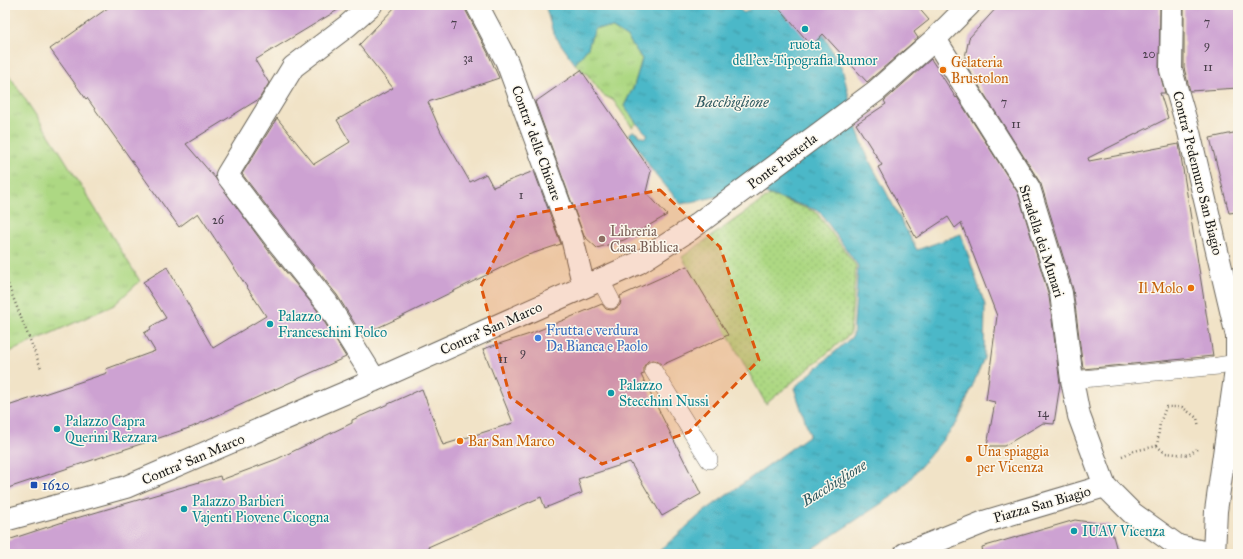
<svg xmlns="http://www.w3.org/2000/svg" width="1243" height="559" viewBox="0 0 1243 559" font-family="'IM FELL Great Primer',serif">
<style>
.grass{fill:url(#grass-tufts);stroke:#647a50}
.garden{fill:url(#garden-dots);stroke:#647a50}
.water{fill:url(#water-ripples);stroke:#346a72}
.building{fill:#cda2d2}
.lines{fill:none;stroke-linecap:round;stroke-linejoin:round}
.lane-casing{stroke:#676258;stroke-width:18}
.street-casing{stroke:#676258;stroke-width:24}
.path{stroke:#676258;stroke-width:2.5;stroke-dasharray:1 3;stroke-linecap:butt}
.lane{stroke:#fff;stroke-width:17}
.street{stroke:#fff;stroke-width:22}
.marked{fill:#de560d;fill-opacity:0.2;stroke:#de560d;stroke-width:3;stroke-dasharray:8 5;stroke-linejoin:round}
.culture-dot{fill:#0f9aa8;stroke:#fbf7ec;stroke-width:1.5}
.food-dot{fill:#e8710a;stroke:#fbf7ec;stroke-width:1.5}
.education-dot{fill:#8d6e63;stroke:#fbf7ec;stroke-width:1.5}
.shop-dot{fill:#3f7fe0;stroke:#fbf7ec;stroke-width:1.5}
.transit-dot{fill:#1a4fb4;stroke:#fbf7ec;stroke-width:1.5}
.labels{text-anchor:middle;stroke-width:3;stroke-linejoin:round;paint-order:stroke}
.number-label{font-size:12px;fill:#483e4a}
.culture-label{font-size:14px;fill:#0d838f;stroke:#fbf7ec;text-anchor:start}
.food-label{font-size:14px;fill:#c56008;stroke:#fbf7ec;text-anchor:start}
.street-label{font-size:14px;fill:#1c1c1c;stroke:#fbf7ec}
.education-label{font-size:14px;fill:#785e54;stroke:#fbf7ec;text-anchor:start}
.shop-label{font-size:14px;fill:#366cbe;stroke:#fbf7ec;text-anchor:start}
.transit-label{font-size:14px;fill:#164399;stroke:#fbf7ec;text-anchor:start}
.water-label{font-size:15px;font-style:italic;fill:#2f5a61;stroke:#fbf7ec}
</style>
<defs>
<pattern id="grass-tufts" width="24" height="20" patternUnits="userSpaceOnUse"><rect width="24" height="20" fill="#add883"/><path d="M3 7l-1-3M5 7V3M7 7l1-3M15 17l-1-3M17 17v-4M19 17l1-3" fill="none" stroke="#94b971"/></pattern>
<pattern id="garden-dots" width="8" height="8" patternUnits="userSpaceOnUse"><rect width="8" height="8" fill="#add883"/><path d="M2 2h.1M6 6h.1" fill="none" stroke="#94b971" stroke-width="1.8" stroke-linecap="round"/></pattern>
<pattern id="water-ripples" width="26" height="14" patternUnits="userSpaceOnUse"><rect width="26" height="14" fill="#4cb8c8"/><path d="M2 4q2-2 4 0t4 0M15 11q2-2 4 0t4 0" fill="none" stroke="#3e95a2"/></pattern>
</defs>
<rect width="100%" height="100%" fill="#fbf7ec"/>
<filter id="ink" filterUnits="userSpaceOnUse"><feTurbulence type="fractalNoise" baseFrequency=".025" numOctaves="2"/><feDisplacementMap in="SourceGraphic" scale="8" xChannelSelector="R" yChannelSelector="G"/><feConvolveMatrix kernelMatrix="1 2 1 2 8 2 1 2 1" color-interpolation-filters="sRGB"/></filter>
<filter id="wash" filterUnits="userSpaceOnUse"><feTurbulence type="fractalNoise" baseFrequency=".012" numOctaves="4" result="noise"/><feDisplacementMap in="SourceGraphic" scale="16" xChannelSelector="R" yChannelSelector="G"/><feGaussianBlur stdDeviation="0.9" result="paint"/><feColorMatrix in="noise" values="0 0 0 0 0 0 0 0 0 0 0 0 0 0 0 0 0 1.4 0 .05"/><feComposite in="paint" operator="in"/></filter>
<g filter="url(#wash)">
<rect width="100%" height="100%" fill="#f1e3c7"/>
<path class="grass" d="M596 28H613L628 38 642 59 634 86 624 106 637 123 632 127 613 100 603 95 587 74 581 70 575 64 588 48 591 38Z
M5 69 59 150 140 281 114 305 5 354Z"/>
<path class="garden" d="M770 195 816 212 856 266 850 334 766 404 728 335 682 257Z"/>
<path class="water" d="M543 5H734L744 13 755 5H778L789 20 800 9 823 34 843 71 855 124 868 158 917 250 961 234 985 305 984 358 957 423 899 492 804 554H656L702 513 810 435 794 388 853 336 858 266 819 211 753 189 681 204 652 170 629 134 633 131 644 138 648 135 638 125 624 106 634 86 642 59 628 38 613 28H596L591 38 588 48 575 64 553 33 546 8Z"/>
<g id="blocks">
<path class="building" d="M112 5H346L255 60 269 83 259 99 186 144 216 179 268 250 317 310 346 357 192 427 5 489V407L107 373 106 369 155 351 144 333 151 329 150 327 166 318 143 282 167 267 213 348 266 316 198 213 179 227 87 98 86 99 50 49Z
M397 5H465L466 11 488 53 499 78 428 102 441 132 470 182 486 174 493 187 534 171 561 244 525 256 403 316 362 335 337 295 288 234 242 174 277 118 314 164 350 142 337 120 393 88 359 45Z
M776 5H916L929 20 914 32 918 38 867 82 823 34 812 46Z
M999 5H1160L1159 70 1165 93H1160L1168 118 1088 158 1089 161 1179 144 1213 356 1083 369 1073 289 1041 184 964 62 969 38Z
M1184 5H1238V88L1190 91 1184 68Z
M931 59 956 98 957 97 1018 193 1049 296 1060 384 1054 424 1043 423 1004 446H987L995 402 986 400 997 316 961 223 955 228 948 217 916 238 878 167 882 165 856 124 886 104 884 101Z
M581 70 651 171 646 192 667 215 624 240 597 248 584 236 535 102Z
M1238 132V212L1229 213 1210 138Z
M687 266 728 335 662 365 657 361 653 360 648 361 644 366V374L641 375 701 494 662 516 630 462 578 479 582 493 545 508 541 497 428 547 432 554H5V541L63 522 220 476 221 480 277 459 352 423V420L422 389 443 445 513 423 483 349 530 334 602 304 606 309 611 310 615 309 620 305 621 300 620 296Z
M1075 520 1110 525 1118 554H983L982 547Z"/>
</g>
</g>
<g filter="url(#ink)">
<use href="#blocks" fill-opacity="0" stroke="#676258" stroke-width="1"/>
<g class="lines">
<g class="lane-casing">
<path id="lane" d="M600 279 611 300
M653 370 709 460
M1072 380 1218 366 1237 363"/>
</g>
<g class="street-casing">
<path id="street" d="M371 5 347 26 293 67 227 175 278 242 327 303 375 380
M477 5 507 62 572 238 584 287
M1172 5 1171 70 1189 132 1237 336V363L1216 511 1214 554
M935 39 1029 188 1061 293 1072 380 1079 416 1105 486 1132 513 1178 546 1211 554
M5 520 126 487 375 380 638 263 688 231 876 91 935 39 969 5
M905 554 987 521 1105 486"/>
</g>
<path class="path" d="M5 277 41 368
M1157 446 1160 423 1166 407H1182L1197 418 1199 427
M1122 456 1134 451 1157 446 1165 453 1188 455 1197 449"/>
<use href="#lane" class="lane"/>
<use href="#street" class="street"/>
</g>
</g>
<path class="marked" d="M660 190 720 247 759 360 689 432 602 464 510 397 481 286 516 217Z"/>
<g class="culture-dot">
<circle cx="805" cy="29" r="4"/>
<circle cx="270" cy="324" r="4"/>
<circle cx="611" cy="393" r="4"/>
<circle cx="57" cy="429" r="4"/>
<circle cx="184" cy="509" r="4"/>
<circle cx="1074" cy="531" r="4"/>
</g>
<g class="food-dot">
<circle cx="943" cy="70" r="4"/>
<circle cx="1191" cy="288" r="4"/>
<circle cx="460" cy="441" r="4"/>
<circle cx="969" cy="459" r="4"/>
</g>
<circle class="education-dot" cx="602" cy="239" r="4"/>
<circle class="shop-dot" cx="538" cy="338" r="4"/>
<rect class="transit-dot" x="30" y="481" width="8" height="8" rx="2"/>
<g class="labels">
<g class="number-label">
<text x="1207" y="26">7</text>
<text x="454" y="27">7</text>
<text x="1207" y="49">9</text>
<text x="1149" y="58">20</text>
<text x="468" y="62">3a</text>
<text x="1208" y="71">11</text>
<text x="1004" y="106">7</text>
<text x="1016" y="128">11</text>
<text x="521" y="199">1</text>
<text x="218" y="224">26</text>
<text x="523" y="356">9</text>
<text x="503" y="363">11</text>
<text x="1043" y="417">14</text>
</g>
<g class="culture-label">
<text x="805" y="49" text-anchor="middle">ruota<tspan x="805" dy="16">dell'ex-Tipografia Rumor</tspan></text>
<text x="278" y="321">Palazzo<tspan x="278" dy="16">Franceschini Folco</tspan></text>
<text x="619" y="390">Palazzo<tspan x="619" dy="16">Stecchini Nussi</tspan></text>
<text x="65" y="426">Palazzo Capra<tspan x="65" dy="16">Querini Rezzara</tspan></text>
<text x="192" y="506">Palazzo Barbieri<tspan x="192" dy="16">Vajenti Piovene Cicogna</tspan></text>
<text x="1082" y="536">IUAV Vicenza</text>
</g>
<g class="food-label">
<text x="951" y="67">Gelateria<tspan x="951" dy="16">Brustolon</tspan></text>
<text x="1183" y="293" text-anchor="end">Il Molo</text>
<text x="468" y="446">Bar San Marco</text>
<text x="977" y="456">Una spiaggia<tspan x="977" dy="16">per Vicenza</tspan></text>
</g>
<g class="street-label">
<text transform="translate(537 143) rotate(70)" y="5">Contra' delle Chioare</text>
<text transform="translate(782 161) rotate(-37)" y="5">Ponte Pusterla</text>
<text transform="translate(1198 173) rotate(76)" y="5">Contra' Pedemuro San Biagio</text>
<text transform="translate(1042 241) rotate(72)" y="5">Stradella dei Munari</text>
<text transform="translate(491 328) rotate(-24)" y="5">Contra' San Marco</text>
<text transform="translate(193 459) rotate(-23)" y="5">Contra' San Marco</text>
<text transform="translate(1042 504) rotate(-16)" y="5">Piazza San Biagio</text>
</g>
<g class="education-label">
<text x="610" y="236">Libreria<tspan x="610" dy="16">Casa Biblica</tspan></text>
</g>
<g class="shop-label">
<text x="546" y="335">Frutta e verdura<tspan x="546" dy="16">Da Bianca e Paolo</tspan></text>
</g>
<g class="transit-label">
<text x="42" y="490">1620</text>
</g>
<g class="water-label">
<text x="732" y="107">Bacchiglione</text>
<text transform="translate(834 483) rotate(-32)" y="5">Bacchiglione</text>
</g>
</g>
<rect width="1243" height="559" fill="none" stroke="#fbf7ec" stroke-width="20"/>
</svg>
